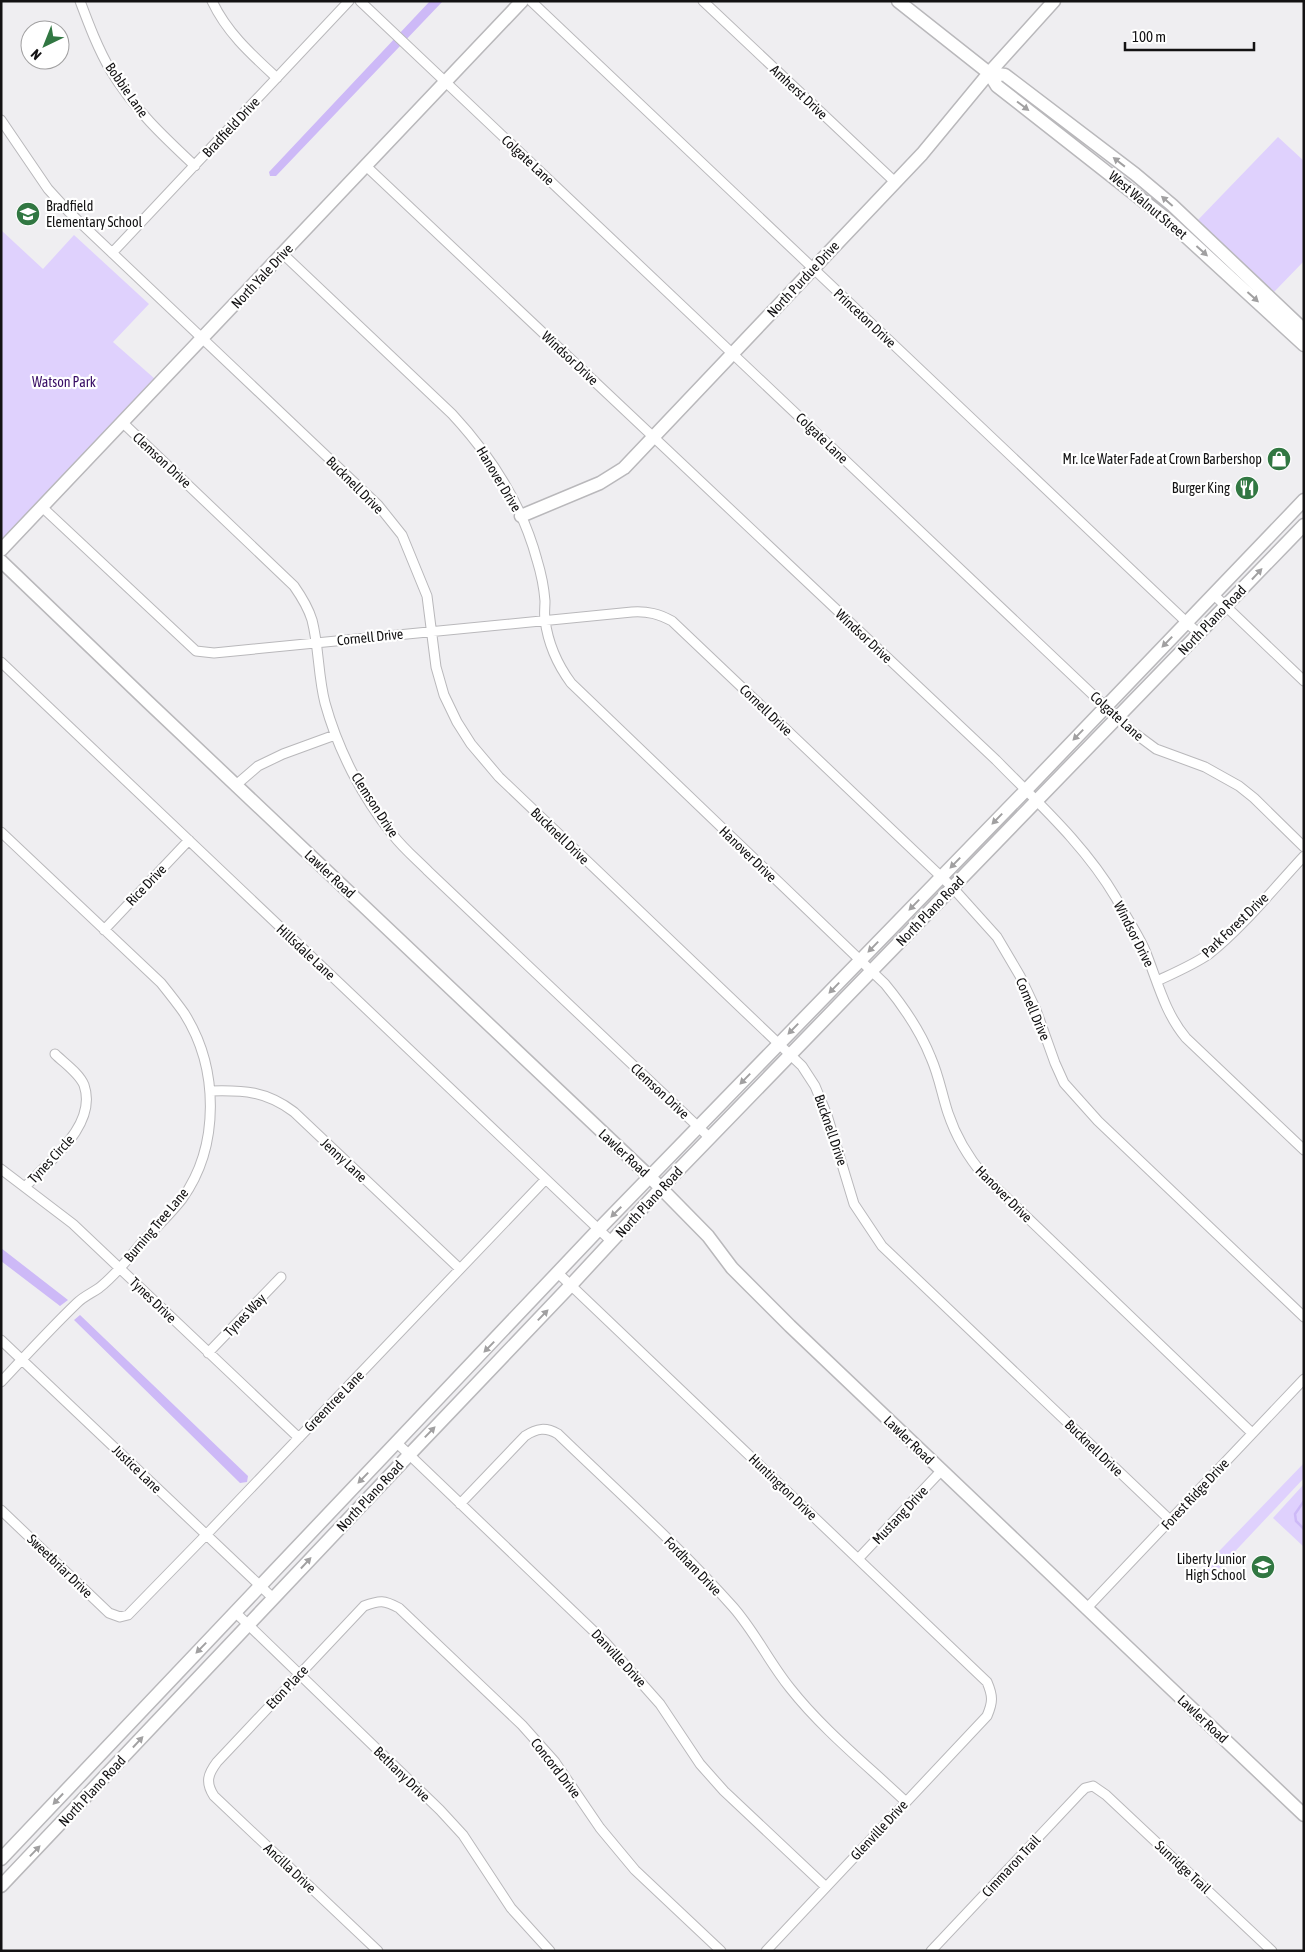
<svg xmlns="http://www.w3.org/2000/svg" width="1305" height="1952" viewBox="0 0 1305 1952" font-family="'Asap Condensed',sans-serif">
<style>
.green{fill:#dfd1fd}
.water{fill:#cdb9f7}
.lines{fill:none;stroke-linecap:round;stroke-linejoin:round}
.stream{stroke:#cdb9f7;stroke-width:2.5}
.street-casing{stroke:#b9b8bb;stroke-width:11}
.secondary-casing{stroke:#b9b8bb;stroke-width:15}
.street{stroke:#fff;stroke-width:9}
.secondary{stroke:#fff;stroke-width:12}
.oneway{fill:#a1a0a1}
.labels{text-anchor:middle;stroke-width:4.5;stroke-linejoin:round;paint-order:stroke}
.street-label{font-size:14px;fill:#131213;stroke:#fff}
.poi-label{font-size:14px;fill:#131213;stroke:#fff;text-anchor:end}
.park-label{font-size:14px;fill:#380d65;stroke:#fff}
</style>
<rect width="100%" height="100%" fill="#efeef1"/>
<path class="green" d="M1278 137 1304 161V261L1274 292 1196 222Z
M1 230 43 269 74 235 149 304 113 342 155 379 1 540Z
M1304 1463V1478L1209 1579 1205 1581 1199 1577V1572Z
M1304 1484V1547L1273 1518Z"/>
<path class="water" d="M430 1H443L276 176H270L269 172Z
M1 1248 68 1300 60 1306 1 1261Z
M80 1315 248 1476 247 1482 240 1483 74 1320Z"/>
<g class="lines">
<path class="stream" d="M1304 1501 1295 1514 1296 1521 1304 1529"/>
<g class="street-casing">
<path id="street" d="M80 1C89 25 98 49 111 71 133 108 164 137 195 166
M212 1C227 33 252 55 277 78
M360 1 1129 729 1156 749 1205 767 1239 786 1254 798 1304 847
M531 1 1199 634
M703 1 895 182
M1 120 48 189 69 212 378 505 402 535 427 596 436 667 444 695 457 722 471 744 499 777 802 1066 815 1086 827 1115 854 1204 882 1246 1170 1520
M366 166 996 760C1038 803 1085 845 1116 898 1125 915 1136 931 1144 948 1157 979 1164 1012 1186 1038L1304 1150
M112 253 349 1
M283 254 452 414C491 456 522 504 537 560 541 573 544 588 545 601 545 607 544 614 545 620 548 643 557 664 571 683L885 984C904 1007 920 1030 931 1058 939 1076 942 1095 948 1113 956 1137 968 1157 984 1176L1252 1433
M122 422 294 586C301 596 308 607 312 620 319 647 318 676 325 703 338 750 362 797 393 835 403 848 416 859 428 871L710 1138
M42 507 196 651 214 653 632 612C648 611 659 614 672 621L952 887 997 937 1020 976 1036 1010 1055 1063 1064 1083 1098 1121 1304 1317
M1213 594 1304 681
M1 662 612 1242
M236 785 258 766 283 754 335 735
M1 832 161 983C169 993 177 1003 184 1013 219 1068 220 1146 182 1199 171 1213 158 1226 146 1238 131 1255 117 1274 99 1288 92 1293 84 1296 77 1303 51 1328 26 1355 1 1382
M104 930 189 840
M1157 981C1174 973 1193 965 1209 954 1242 928 1275 887 1304 856
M210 1091C244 1090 266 1091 294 1112L460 1269
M1 1169 73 1224 299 1438
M25 1187C49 1161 98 1125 84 1085 79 1073 64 1063 55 1054
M559 1274 987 1682C993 1696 993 1702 987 1716L766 1951
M1 1340 273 1598
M208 1353 281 1277
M397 1443 604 1641 660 1704 700 1764 724 1791 826 1887
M460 1504 525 1436C537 1428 546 1427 558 1434 617 1491 679 1546 733 1607 755 1632 769 1662 790 1688 823 1730 867 1765 906 1802
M1 1510 109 1613 120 1617 128 1615 206 1535 545 1180
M858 1559 941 1471
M1086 1609 1304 1379
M235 1612 440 1810 463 1835 511 1908 550 1951
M378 1951 214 1796C205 1782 208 1774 217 1762L364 1606C380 1600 384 1600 399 1608L522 1725 555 1762 600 1828 635 1870 721 1951
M931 1951 1081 1792 1085 1788 1093 1786 1106 1795 1272 1951"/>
</g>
<g class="secondary-casing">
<path id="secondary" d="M898 1 989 73 997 86 1169 221 1304 345
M989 73 1005 75 1135 174 1172 205 1304 330
M521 516 600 483 624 468 922 154 989 73 1054 1
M1 550 522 1
M1 561 148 702 650 1177 708 1236 732 1268 790 1326 1304 1815
M1 1859 598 1230 1026 790 1304 500
M1 1886 409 1455 571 1285 661 1188 1304 525"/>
</g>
<use href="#street" class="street"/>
<use href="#secondary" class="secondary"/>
</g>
<defs><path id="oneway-solid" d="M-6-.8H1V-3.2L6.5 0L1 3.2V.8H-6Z" transform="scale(1.25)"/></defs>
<g class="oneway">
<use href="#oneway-solid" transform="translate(1023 106) rotate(37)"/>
<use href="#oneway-solid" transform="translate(1119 162) rotate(-142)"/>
<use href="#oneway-solid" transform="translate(1167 201) rotate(-139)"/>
<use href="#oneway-solid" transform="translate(1202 251) rotate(42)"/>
<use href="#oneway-solid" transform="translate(1253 297) rotate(42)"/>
<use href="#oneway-solid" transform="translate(1257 574) rotate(-47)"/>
<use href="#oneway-solid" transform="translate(1167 642) rotate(134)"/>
<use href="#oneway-solid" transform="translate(1078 735) rotate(134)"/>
<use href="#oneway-solid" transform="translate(997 819) rotate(134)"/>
<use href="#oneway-solid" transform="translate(955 863) rotate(134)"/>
<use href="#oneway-solid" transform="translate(914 905) rotate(134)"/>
<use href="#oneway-solid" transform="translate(873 947) rotate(134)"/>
<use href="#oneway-solid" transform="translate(834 988) rotate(134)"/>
<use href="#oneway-solid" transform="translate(793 1029) rotate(134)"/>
<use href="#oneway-solid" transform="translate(745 1079) rotate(134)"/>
<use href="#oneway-solid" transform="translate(616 1212) rotate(135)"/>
<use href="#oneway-solid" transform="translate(543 1315) rotate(-46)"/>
<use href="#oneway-solid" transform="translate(489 1347) rotate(134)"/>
<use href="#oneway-solid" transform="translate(430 1432) rotate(-46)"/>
<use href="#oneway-solid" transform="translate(363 1478) rotate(134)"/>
<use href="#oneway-solid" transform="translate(306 1563) rotate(-47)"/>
<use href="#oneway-solid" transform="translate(201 1648) rotate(134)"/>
<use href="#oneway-solid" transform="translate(138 1742) rotate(-47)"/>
<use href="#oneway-solid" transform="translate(58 1799) rotate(133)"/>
<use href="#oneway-solid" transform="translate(35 1851) rotate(-46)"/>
</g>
<defs>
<g id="school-disc" transform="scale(1.25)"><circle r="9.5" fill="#317742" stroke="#fff"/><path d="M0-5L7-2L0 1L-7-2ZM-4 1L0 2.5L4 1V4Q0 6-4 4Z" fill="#fff"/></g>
<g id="shop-disc" transform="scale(1.25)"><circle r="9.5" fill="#317742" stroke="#fff"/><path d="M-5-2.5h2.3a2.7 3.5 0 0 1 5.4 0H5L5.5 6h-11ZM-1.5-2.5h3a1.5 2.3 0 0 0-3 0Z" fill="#fff"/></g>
<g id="restaurant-disc" transform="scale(1.25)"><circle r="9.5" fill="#317742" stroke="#fff"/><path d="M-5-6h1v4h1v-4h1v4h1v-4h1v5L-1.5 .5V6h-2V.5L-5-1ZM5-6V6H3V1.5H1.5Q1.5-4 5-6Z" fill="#fff"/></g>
</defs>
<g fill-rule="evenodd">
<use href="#school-disc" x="28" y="214"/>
<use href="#shop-disc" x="1279" y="459"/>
<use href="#restaurant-disc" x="1247" y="488"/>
<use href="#school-disc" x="1263" y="1567"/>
</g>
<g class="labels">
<g class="street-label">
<text transform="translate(127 90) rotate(55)" y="5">Bobbie Lane</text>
<text transform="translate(799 92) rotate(43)" y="5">Amherst Drive</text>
<text transform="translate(231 127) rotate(-47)" y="5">Bradfield Drive</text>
<text transform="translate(528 160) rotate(43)" y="5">Colgate Lane</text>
<text transform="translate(1148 205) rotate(40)" y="5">West Walnut Street</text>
<text transform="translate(262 276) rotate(-47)" y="5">North Yale Drive</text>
<text transform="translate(803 279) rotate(-47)" y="5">North Purdue Drive</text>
<text transform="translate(865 318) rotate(43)" y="5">Princeton Drive</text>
<text transform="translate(570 358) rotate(43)" y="5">Windsor Drive</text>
<text transform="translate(822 438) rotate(44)" y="5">Colgate Lane</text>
<text transform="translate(162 460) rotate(43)" y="5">Clemson Drive</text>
<text transform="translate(499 479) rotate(59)" y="5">Hanover Drive</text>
<text transform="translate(355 485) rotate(45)" y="5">Bucknell Drive</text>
<text transform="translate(1212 620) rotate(-46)" y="5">North Plano Road</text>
<text transform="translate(864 636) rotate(43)" y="5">Windsor Drive</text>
<text transform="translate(370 637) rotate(-6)" y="5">Cornell Drive</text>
<text transform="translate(766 710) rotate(44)" y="5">Cornell Drive</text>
<text transform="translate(1117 716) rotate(42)" y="5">Colgate Lane</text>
<text transform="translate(375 805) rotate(57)" y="5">Clemson Drive</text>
<text transform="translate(560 836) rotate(44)" y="5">Bucknell Drive</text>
<text transform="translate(748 854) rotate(44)" y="5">Hanover Drive</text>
<text transform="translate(330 874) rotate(43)" y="5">Lawler Road</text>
<text transform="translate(146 885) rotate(-46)" y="5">Rice Drive</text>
<text transform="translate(930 911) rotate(-46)" y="5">North Plano Road</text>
<text transform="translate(1235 925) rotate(-44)" y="5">Park Forest Drive</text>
<text transform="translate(1134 934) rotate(63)" y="5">Windsor Drive</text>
<text transform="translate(306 952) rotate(43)" y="5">Hillsdale Lane</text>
<text transform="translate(1033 1009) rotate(67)" y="5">Cornell Drive</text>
<text transform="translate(660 1091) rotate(43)" y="5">Clemson Drive</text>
<text transform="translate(831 1130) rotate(71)" y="5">Bucknell Drive</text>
<text transform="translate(624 1153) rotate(43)" y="5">Lawler Road</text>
<text transform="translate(51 1159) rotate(-47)" y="5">Tynes Circle</text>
<text transform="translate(344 1160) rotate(43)" y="5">Jenny Lane</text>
<text transform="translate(1004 1194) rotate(45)" y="5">Hanover Drive</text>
<text transform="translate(649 1202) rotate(-47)" y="5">North Plano Road</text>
<text transform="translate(156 1225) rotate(-50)" y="5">Burning Tree Lane</text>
<text transform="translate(153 1300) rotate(44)" y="5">Tynes Drive</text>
<text transform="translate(245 1315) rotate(-46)" y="5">Tynes Way</text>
<text transform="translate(334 1401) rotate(-46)" y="5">Greentree Lane</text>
<text transform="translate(909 1440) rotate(44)" y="5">Lawler Road</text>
<text transform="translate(1094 1448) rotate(44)" y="5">Bucknell Drive</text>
<text transform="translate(137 1469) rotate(44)" y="5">Justice Lane</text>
<text transform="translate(783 1487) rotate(44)" y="5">Huntington Drive</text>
<text transform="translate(1195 1494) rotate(-47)" y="5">Forest Ridge Drive</text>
<text transform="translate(370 1496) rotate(-47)" y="5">North Plano Road</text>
<text transform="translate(900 1515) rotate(-47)" y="5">Mustang Drive</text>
<text transform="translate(60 1566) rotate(44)" y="5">Sweetbriar Drive</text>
<text transform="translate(693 1566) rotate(46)" y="5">Fordham Drive</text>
<text transform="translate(619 1658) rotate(47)" y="5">Danville Drive</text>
<text transform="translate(287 1687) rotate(-47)" y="5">Eton Place</text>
<text transform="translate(1203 1719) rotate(43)" y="5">Lawler Road</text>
<text transform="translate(556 1768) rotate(52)" y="5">Concord Drive</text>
<text transform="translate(402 1774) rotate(44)" y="5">Bethany Drive</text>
<text transform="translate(92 1791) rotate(-47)" y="5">North Plano Road</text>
<text transform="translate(879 1830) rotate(-47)" y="5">Glenville Drive</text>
<text transform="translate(1011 1866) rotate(-47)" y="5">Cimmaron Trail</text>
<text transform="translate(1183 1867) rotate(43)" y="5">Sunridge Trail</text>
<text transform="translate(290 1868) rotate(43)" y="5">Ancilla Drive</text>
</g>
<g class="poi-label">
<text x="46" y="211" text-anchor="start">Bradfield<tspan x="46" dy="16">Elementary School</tspan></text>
<text x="1262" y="464">Mr. Ice Water Fade at Crown Barbershop</text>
<text x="1230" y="493">Burger King</text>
<text x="1246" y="1564">Liberty Junior<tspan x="1246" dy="16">High School</tspan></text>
</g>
<g class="park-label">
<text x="64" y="387">Watson Park</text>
</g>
</g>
<rect width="1305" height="1952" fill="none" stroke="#131213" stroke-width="5"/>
<g transform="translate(45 45) rotate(223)"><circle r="24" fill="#ffffff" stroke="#a1a0a1"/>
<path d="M0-4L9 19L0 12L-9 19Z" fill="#317742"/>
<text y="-8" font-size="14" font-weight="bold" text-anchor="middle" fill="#131213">N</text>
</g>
<path d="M1125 42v8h129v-8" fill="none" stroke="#131213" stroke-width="2.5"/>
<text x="1132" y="42" font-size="15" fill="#131213" stroke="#ffffff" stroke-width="4" paint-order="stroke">100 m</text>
</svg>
